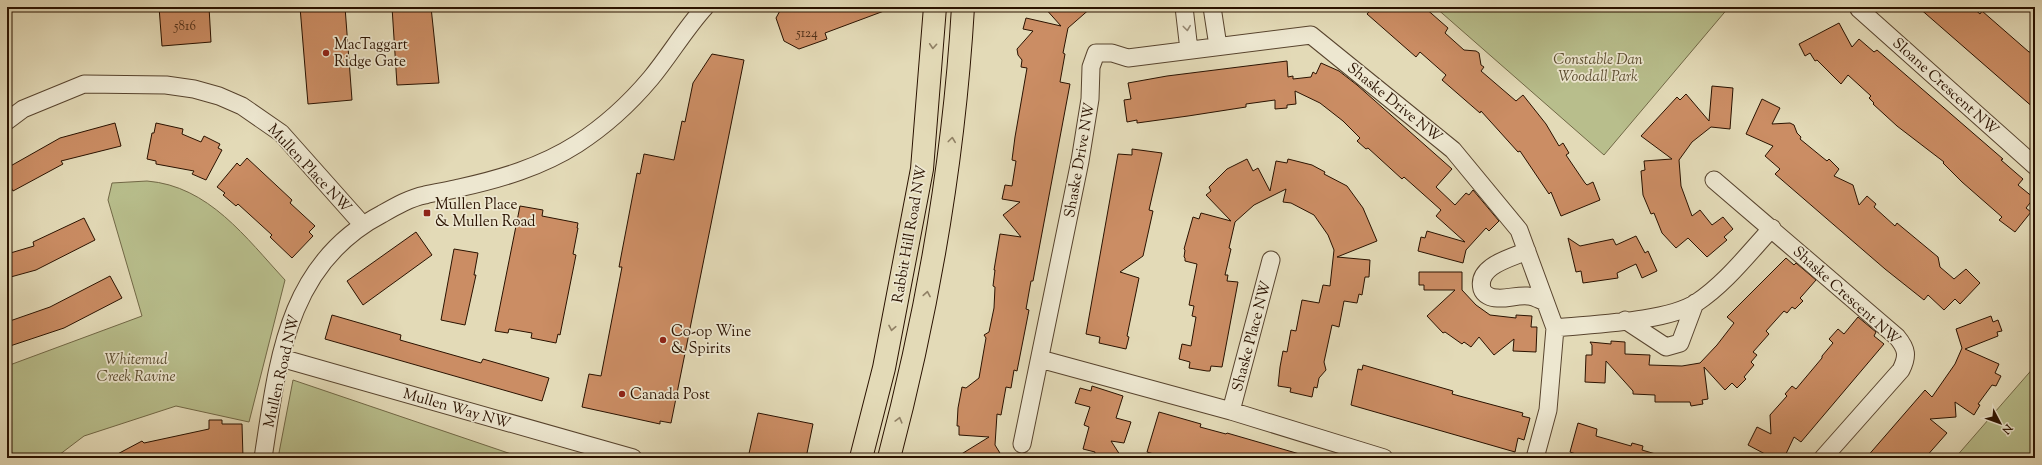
<svg xmlns="http://www.w3.org/2000/svg" width="2042" height="465" viewBox="0 0 2042 465" font-family="'Sorts Mill Goudy',serif">
<style>
.green{fill:#b8be8c;stroke:#716846}
.building{fill:#cb8d64;stroke:#2a1200}
.lines{fill:none;stroke-linecap:round;stroke-linejoin:round}
.minor-casing{stroke:#58442e;stroke-width:19}
.major-casing{stroke:#2a1200;stroke-width:24}
.minor{stroke:#ede7d0;stroke-width:17}
.major{stroke:#e3dab7;stroke-width:22}
.oneway{stroke:#958772}
.oneway2{stroke:#908065}
.poi-dot{fill:#8f2418;stroke:#ede7d0;stroke-width:1.5}
.labels{text-anchor:middle;stroke-width:3.5;stroke-linejoin:round;paint-order:stroke}
.number-label{font-size:13px;fill:#523119}
.poi-label{font-size:15px;fill:#2a1200;stroke:#ede7d0;text-anchor:start}
.park-label{font-size:15px;font-style:italic;fill:#5c4e31;stroke:#ede7d0}
.street-label{font-size:15px;fill:#2a1200;stroke:#ede7d0}
</style>
<rect width="100%" height="100%" fill="#e3dab7"/>
<filter id="stains"><feTurbulence type="fractalNoise" baseFrequency=".005" numOctaves="4"/><feColorMatrix values="0 0 0 0 .2 0 0 0 0 .09 0 0 0 0 .02 0 0 0 .5 -.17"/></filter>
<radialGradient id="worn" r=".72"><stop offset=".6" stop-color="#630" stop-opacity="0"/><stop offset="1" stop-color="#630" stop-opacity=".3"/></radialGradient>
<path class="green" d="M1435 7H1729L1604 155Z
M147 181C209 186 246 238 285 280L249 422 176 406 84 436 55 458H7V366L142 316 108 200 112 183Z
M2035 366V458H1955Z
M293 380 523 458H278Z"/>
<path class="building" d="M159 7H209L211 42 162 46Z
M300 7H345L352 100 308 104Z
M392 7H431L439 83 397 85Z
M782 7H892V8L825 33 827 39 799 49 784 41 776 18Z
M1044 7H1092L1068 28 1063 53 1065 54 1060 82 1070 84 1033 281H1031L1026 309 1029 310 1017 371 1014 370 1011 388 1006 387 1001 415 997 414 995 445 1003 458H955L989 437 959 435V426H957L958 408 962 387 966 388 979 378 986 338 984 335 989 332 994 308 995 287 993 286 995 270H994L1000 234 1021 237 1003 215 1020 202 1002 199 1005 185 1012 186 1016 161 1012 160 1015 137 1027 68 1021 67 1022 60 1018 55 1017 49 1033 31 1023 29 1026 18 1061 26Z
M1373 7H1424L1448 28 1445 33 1464 50 1476 51 1479 53 1481 65 1484 67 1481 71 1516 101 1523 95 1546 124 1559 146 1563 143 1569 153 1566 155 1585 183 1587 185 1593 182 1600 200 1561 216 1551 192 1549 194 1520 151 1518 152 1481 111 1480 113 1442 80 1446 75 1420 52 1416 57 1367 14Z
M1918 7H1972L1980 14 1982 11 2029 52H2035V109Z
M1839 23 1852 47 1859 39 1874 52 1877 50 2003 159 2001 160 2023 179 2018 185 2034 198 2026 208 2031 212 2015 232 1999 220 2002 217 1962 182 1943 163 1944 162 1897 126 1873 104 1874 103 1869 98 1871 96 1848 75 1841 84 1817 60 1815 61 1810 53 1805 56 1799 44Z
M712 54 744 60 671 423 660 421V424L582 407 589 374 601 376 622 267H619L637 173 640 174 644 154 674 160 682 121 685 122 693 83Z
M1287 61 1288 77 1293 76V79L1311 77 1313 72 1316 74 1321 63 1339 71 1357 85 1452 169 1436 187 1455 205 1466 193 1469 195 1473 190 1499 221 1489 231 1486 228 1466 250 1463 263 1418 251 1421 237 1425 238 1427 231 1465 242 1436 216 1441 210 1404 177 1402 179 1368 148 1366 149 1357 141 1360 138 1343 121 1320 103 1295 91 1296 104 1287 105V108L1275 109V100L1246 104V107L1188 116 1137 123V120L1127 122 1124 100 1131 99 1128 83 1167 76Z
M1712 86 1733 88 1730 129 1711 127 1692 142 1679 160 1681 186 1692 216 1700 210 1712 225 1723 217 1733 229 1724 237 1727 240 1707 257 1688 238 1676 248 1662 233 1654 213 1651 214 1643 195 1641 171 1645 170 1644 161 1672 159 1641 136 1677 97 1680 100 1686 94 1709 121Z
M1762 99 1780 108 1772 124 1790 123 1794 125 1797 133 1801 137 1800 139 1822 157 1827 161 1829 159 1839 169 1834 176 1853 185 1859 205 1867 196 1876 204 1874 207 1895 226 1897 223 1938 257 1940 267 1954 279 1966 269 1980 283 1960 304 1955 299 1944 310 1928 295 1924 300 1885 269 1775 174 1780 169 1765 156 1773 146 1746 134Z
M115 123 121 146 61 161 63 164 13 191 7 180V168L60 138Z
M156 123 183 129 182 134 201 142 204 136 220 144 218 148 222 150 206 180 192 174 194 171 156 164V161L147 159 152 133H154Z
M1132 149 1162 153 1149 210 1153 211 1143 256 1120 272 1139 278 1127 336 1129 337 1126 349 1099 343 1100 337 1086 334 1118 154 1132 155Z
M247 158 292 200 290 203 315 226 309 232 313 236 292 258 270 237 272 235 238 204 236 206 223 195 225 193 217 187 237 163 240 166Z
M1247 159 1253 171 1258 168 1270 191 1276 161 1287 163 1288 159 1312 165 1325 172 1324 174 1347 186 1363 208 1377 241 1337 257 1370 260 1369 277H1365L1362 295 1359 294 1357 303 1344 301 1339 327 1332 325 1324 362 1326 370 1319 378 1317 388 1314 387 1312 397 1290 392 1291 388 1278 386 1280 367 1283 351 1287 352 1291 330 1296 331 1302 300 1319 303 1323 285 1330 286 1334 250 1328 235 1314 215 1291 203 1283 202 1286 189 1254 205 1235 222 1229 248 1231 249 1225 275H1228L1227 281 1238 282 1222 367 1211 366 1210 371H1207L1189 368 1190 362 1179 359 1182 344 1191 346 1196 317 1192 316 1194 306 1189 305 1197 264 1185 261V258L1184 257 1185 250 1184 249 1193 217 1199 219 1201 213 1231 221 1206 195 1211 191 1209 187 1227 169Z
M520 206 543 210 542 216 578 223 577 228H578L573 254 576 255 560 335 558 334 556 343 531 338 532 333 509 329 508 333 495 331Z
M84 218 95 240 36 270 7 278V254L34 246 33 242Z
M416 232 432 255 363 305 347 281Z
M1636 236 1645 253 1648 251 1657 271 1642 278 1636 264 1617 273 1618 278 1583 283 1581 271 1576 272 1568 238 1580 246 1613 239 1616 245Z
M454 249 478 253 474 275H476L465 325 441 320Z
M1786 258 1794 265 1796 263 1816 280 1802 296 1800 298 1803 301 1795 309 1792 307 1787 313 1784 311 1766 331 1769 334 1753 352 1757 355 1751 362 1754 365 1744 377 1746 379 1737 388 1732 383 1725 390 1704 367 1708 399 1702 400 1703 404 1691 406 1690 402H1655V395L1633 394V391L1606 361 1605 383 1585 382 1586 355H1592V345L1590 342 1611 344V341L1625 342V354L1650 355 1649 365 1682 366 1700 363 1717 345 1734 323 1727 317Z
M1419 272H1462V290L1476 305 1490 315 1516 318V315L1532 316 1531 327H1537L1536 352 1513 351 1514 339 1494 355 1479 337 1471 347 1464 342 1462 344 1445 332 1443 333 1427 316 1455 290H1424V285H1419Z
M110 276 122 298 64 328 7 347V322L50 307Z
M332 315 401 335 400 340 481 363 483 359 549 378 542 401 325 339Z
M1991 316 1993 322 1998 320 2002 331 1997 332 1998 336 1965 349 1999 364 1995 373 2001 376 1996 386 1992 385 1978 404 1980 405 1974 415 1955 402 1956 417 1930 419 1947 433 1925 458H1866L1925 390 1932 397 1955 364 1962 348 1956 329Z
M1858 317 1876 332 1874 336 1884 344 1801 442 1794 437 1784 458H1763L1765 454 1748 445 1757 427 1771 434 1770 415 1787 396 1785 394 1792 386 1796 389 1822 358V356L1833 343 1829 339 1838 329 1844 334Z
M1363 365 1453 391 1452 394 1523 413 1522 416 1530 418 1524 440 1518 438 1515 452 1351 405 1358 369 1362 370Z
M1092 386 1123 396 1116 418 1131 422 1124 443 1111 441 1122 458H1094L1095 452 1083 449 1089 427 1084 425 1090 407 1075 403 1080 388 1091 391Z
M1159 412 1201 424 1200 427 1226 434 1227 433 1303 455V458H1167L1147 452Z
M758 413 813 424 806 458H748Z
M209 420H222V424H242L243 458H110L142 441 144 443 209 429Z
M1578 423 1597 429 1596 436 1631 446 1632 443 1643 446 1642 450 1659 455V458H1575L1576 454 1570 452Z"/>
<g class="lines">
<g class="minor-casing">
<path id="minor" d="M1184 7 1189 50
M1212 7 1218 46
M1861 7 1859 9 2035 166
M7 121 23 109 84 84 166 85 194 89 219 96 242 106 281 133 362 224
M1714 180 1897 337C1907 349 1908 356 1901 370L1823 458
M1527 251C1511 258 1476 266 1482 289 1484 295 1491 298 1497 298 1507 299 1517 295 1528 296 1533 296 1540 300 1545 302
M1625 320 1666 347 1680 343 1695 303
M1555 328C1592 324 1666 322 1696 303 1725 284 1748 254 1772 228
M281 358 633 458
M1040 359 1231 411 1384 458
M1231 411 1271 260
M1022 444 1080 161 1090 99 1091 67 1096 53H1112L1128 58 1311 35 1453 150 1519 230 1555 328 1548 410 1535 458
M263 458C278 362 286 264 382 214 396 206 410 198 425 195 436 192 448 191 459 188 500 179 541 167 577 144 605 126 630 103 651 78 670 55 685 29 705 7"/>
</g>
<g class="major-casing">
<path id="major" d="M861 458 884 368 922 169 935 7
M889 458C928 310 954 160 963 7"/>
</g>
<use href="#minor" class="minor"/>
<use href="#major" class="major"/>
</g>
<defs><path id="oneway-chevron" d="M-2-3.5L2.5 0L-2 3.5" fill="none" stroke-width="1.6" stroke-linecap="round" stroke-linejoin="round"/></defs>
<use class="oneway" href="#oneway-chevron" transform="translate(1187 28) rotate(83)"/>
<g class="oneway2">
<use href="#oneway-chevron" transform="translate(933 46) rotate(94)"/>
<use href="#oneway-chevron" transform="translate(952 140) rotate(-83)"/>
<use href="#oneway-chevron" transform="translate(927 294) rotate(-80)"/>
<use href="#oneway-chevron" transform="translate(892 328) rotate(101)"/>
<use href="#oneway-chevron" transform="translate(899 420) rotate(-75)"/>
</g>
<g class="poi-dot">
<circle cx="326" cy="53" r="4"/>
<rect x="423" y="209" width="8" height="8" rx="2"/>
<circle cx="663" cy="340" r="4"/>
<circle cx="622" cy="394" r="4"/>
</g>
<g class="labels">
<g class="number-label">
<text x="185" y="30">5816</text>
<text x="807" y="37">5124</text>
</g>
<g class="poi-label">
<text x="334" y="49">MacTaggart<tspan x="334" dy="17">Ridge Gate</tspan></text>
<text x="435" y="209">Mullen Place<tspan x="435" dy="17">&amp; Mullen Road</tspan></text>
<text x="671" y="336">Co-op Wine<tspan x="671" dy="17">&amp; Spirits</tspan></text>
<text x="630" y="399">Canada Post</text>
</g>
<g class="park-label">
<text x="1598" y="64">Constable Dan<tspan x="1598" dy="17">Woodall Park</tspan></text>
<text x="136" y="364">Whitemud<tspan x="136" dy="17">Creek Ravine</tspan></text>
</g>
<g class="street-label">
<text transform="translate(1946 86) rotate(42)" y="5">Sloane Crescent NW</text>
<text transform="translate(1395 102) rotate(39)" y="5">Shaske Drive NW</text>
<text transform="translate(1079 160) rotate(-80)" y="5">Shaske Drive NW</text>
<text transform="translate(310 168) rotate(47)" y="5">Mullen Place NW</text>
<text transform="translate(909 234) rotate(-80)" y="5">Rabbit Hill Road NW</text>
<text transform="translate(1847 295) rotate(42)" y="5">Shaske Crescent NW</text>
<text transform="translate(1251 336) rotate(-75)" y="5">Shaske Place NW</text>
<text transform="translate(281 371) rotate(-77)" y="5">Mullen Road NW</text>
<text transform="translate(457 408) rotate(16)" y="5">Mullen Way NW</text>
</g>
</g>
<rect width="2042" height="465" fill="none" stroke="#e3dab7" stroke-width="24"/>
<rect x="8" y="8" width="2026" height="449" fill="none" stroke="#2a1200" stroke-width="2"/>
<rect x="12" y="12" width="2018" height="441" fill="none" stroke="#2a1200"/>
<g transform="translate(2000 423) rotate(131)" stroke="#ede7d0" stroke-width="3" paint-order="stroke">
<path d="M0-3L7 15L0 10L-7 15Z" fill="#2a1200"/>
<text y="-6" font-size="11" font-weight="bold" text-anchor="middle" fill="#2a1200">N</text>
</g>
<rect width="100%" height="100%" filter="url(#stains)"/>
<rect width="100%" height="100%" fill="url(#worn)"/>
</svg>
